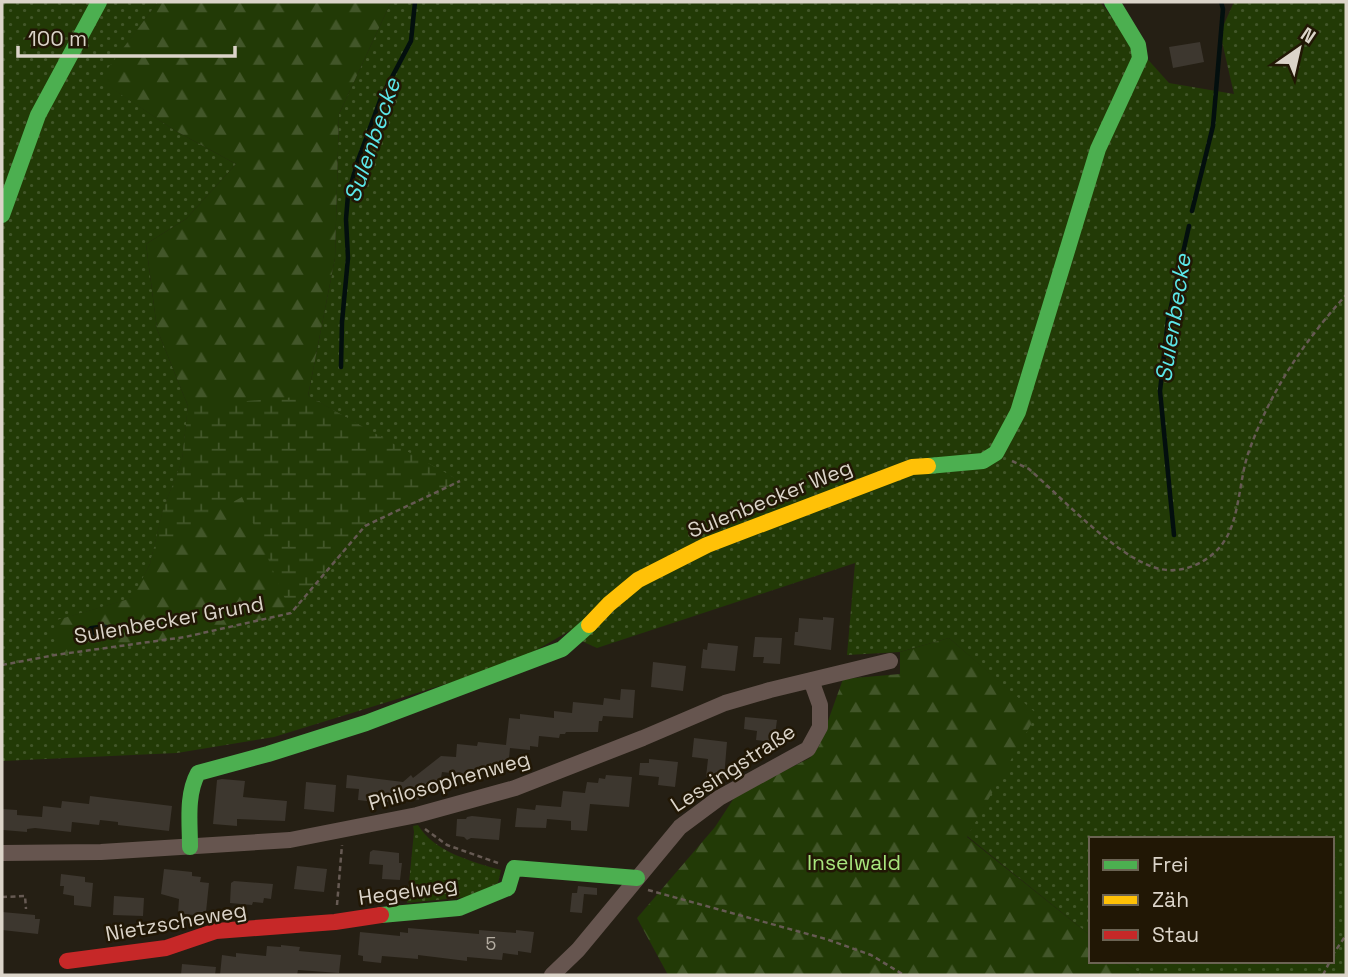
<svg xmlns="http://www.w3.org/2000/svg" width="1348" height="977" viewBox="0 0 1348 977" font-family="'Space Grotesk',sans-serif">
<style>
.green{fill:url(#green-dots)}
.forest{fill:url(#forest-firs)}
.wetland{fill:url(#wetland-marsh)}
.water{fill:url(#water-waves)}
.lines{fill:none;stroke-linecap:round;stroke-linejoin:round}
.stream{stroke:#030f0e;stroke-width:4.5}
.building{fill:#3d372f}
.path{stroke:#665a53;stroke-width:2.5;stroke-dasharray:5 3.5;stroke-linecap:butt}
.street{stroke:#66554f;stroke-width:16}
.fast{stroke:#4caf50;stroke-width:16}
.slow{stroke:#ffc107;stroke-width:16}
.jam{stroke:#c62828;stroke-width:16}
.labels{text-anchor:middle;stroke-width:5;stroke-linejoin:round;paint-order:stroke}
.number-label{font-size:18px;fill:#b4ada2}
.street-label{font-size:21px;fill:#dbd4c9;stroke:#211705}
.park-label{font-size:21px;fill:#a8e67d;stroke:#211705}
.water-label{font-size:23px;font-style:italic;fill:#5be7e9;stroke:#211705}
</style>
<defs>
<pattern id="green-dots" width="8" height="8" patternUnits="userSpaceOnUse" patternTransform="scale(1.75)"><rect width="8" height="8" fill="#223a06"/><path d="M2 2h.1M6 6h.1" fill="none" stroke="#425629" stroke-width="1.8" stroke-linecap="round"/></pattern>
<pattern id="forest-firs" width="22" height="20" patternUnits="userSpaceOnUse" patternTransform="scale(1.75)"><rect width="22" height="20" fill="#223a06"/><path d="M5 1l3.5 6h-7zM16 11l3.5 6h-7z" fill="#425629"/></pattern>
<pattern id="wetland-marsh" width="20" height="14" patternUnits="userSpaceOnUse" patternTransform="scale(1.75)"><rect width="20" height="14" fill="#223a06"/><path d="M1 5h8M5 5V1M11 12h8M15 12V8" fill="none" stroke="#425629"/></pattern>
<pattern id="water-waves" width="16" height="10" patternUnits="userSpaceOnUse" patternTransform="scale(1.75)"><rect width="16" height="10" fill="#030f0e"/><path d="M0 5q4-4 8 0t8 0" fill="none" stroke="#273130"/></pattern>
</defs>
<rect width="100%" height="100%" fill="#251f14"/>
<path class="green" d="M2 2H92L2 208Z
M105 2H158L100 80 174 130 236 164 186 219 146 244 157 329 188 406 182 461 163 510 150 564 133 598 58 620 291 613 365 526 459 481 308 396 335 258 339 114 391 2H1100L1125 34 1169 83 1234 94 1220 33 1234 2H1346V975H1143L1121 961H1332V839H1091V936L967 836 1036 714 949 638 900 652 847 655 855 563 597 648 579 640 571 630 514 663 274 737 177 753 2 761V227L42 119Z
M418 825C434 852 473 862 501 870L498 883 467 897 407 903 414 832 413 826Z"/>
<path class="forest" d="M158 2H391L339 114 335 258 308 396 460 481 365 526 291 613 185 637 55 655 57 620 132 598 150 564 163 510 182 461 188 406 157 329 146 244 186 219 236 164 174 130 99 80Z
M949 638 1037 714 967 837 1091 936V961H1121L1143 975H668L637 918 715 827 736 795 810 758 819 746 843 679 900 674V652Z"/>
<path class="wetland" d="M308 396 460 481 365 526 291 613 242 497 187 527 150 564 163 510 182 461 188 406Z"/>
<path class="water" d="M104 624 115 628C108 639 99 640 87 636L85 631 90 626Z"/>
<g class="lines">
<path class="stream" d="M1192 211 1213 126 1223 9 1221 2
M341 367 342 322 348 258 346 219 348 195 357 163 381 98 411 41 415 2
M1174 535 1160 391 1168 320 1189 226"/>
</g>
<path class="building" d="M1200 42 1204 62 1173 68 1169 47Z
M823 617 834 618 831 650 794 645 795 632H798L799 618 823 620Z
M755 637 782 638 780 664 763 663 764 657H753Z
M708 643 738 646 735 671 701 668 703 649 707 650Z
M653 662 686 666 683 691 651 687Z
M621 689 635 690 633 718 603 716 602 721H599L598 732H566L565 734H560L559 738 539 736 538 747 530 746V750L510 748 508 768 497 767 496 773 470 771 469 775 442 772 440 784 426 795H420L419 800 401 798 384 803 358 800 359 789 346 788 347 775 403 782 411 775 413 778 441 756 456 757 457 744 477 746 478 742 506 745 509 718 520 719V714L554 718V711L572 713 573 702 603 705 604 698 620 700Z
M745 717 777 720 774 742 756 740 757 731 744 729Z
M694 738 727 742 724 778 706 777 708 759 692 757Z
M649 759 678 762 675 787 658 785 659 777 639 775 640 763H649Z
M606 775 632 777 629 807 590 804 587 831 571 830V821L547 819 546 828 515 827 517 808 535 810 536 805 561 807 563 791 585 793 587 782 598 783 599 778 605 779Z
M222 779 245 781 243 797 287 801 285 821 237 819V826L213 824 217 780Z
M306 782 336 785 334 812 304 809Z
M90 796 172 806 169 831 118 825V822L100 820 99 825 72 822 71 832 35 828 27 829V832L3 830 2 828V809L17 810V815L42 817 43 806 61 808 62 801 89 804Z
M472 816 501 819 499 840 471 838 467 840 464 837 456 836 457 819H466L467 817Z
M373 850 399 853V863H402L400 880 382 879 383 865 369 864 370 852Z
M297 866 327 869 324 892 294 889Z
M164 869 192 872V876L201 877 200 882 209 883 206 912H197V915L178 914 179 899 161 894Z
M61 874 85 877V882L93 883 91 907 74 905V896L63 894 64 886H60Z
M234 881 273 884 271 899 264 898 263 903 253 902 252 905 230 903 231 883Z
M578 886 597 888V895L584 894 582 913 570 912 572 893H577Z
M114 896 144 898 143 916 113 915Z
M2 912 35 915V919H40L38 934 2 930Z
M408 928 479 934V930L516 933V930L534 932 531 953 518 951V955L503 953 502 960 467 957V961L418 955V959L382 956 381 963 363 961V956L358 955 360 932 400 936V932L408 933Z
M281 945 300 947 299 951 341 955 339 973 298 970 297 975H220L222 955 236 957V953L266 956 267 946 281 947Z
M182 964 216 967 215 975H181Z"/>
<g class="lines">
<path class="path" d="M1012 461 1029 469C1062 498 1113 553 1153 567 1178 576 1207 565 1223 543 1240 520 1239 478 1249 451 1271 390 1303 343 1346 295
M2 665 55 655 185 637 291 613 365 526 460 481
M425 829 447 845 498 863
M648 890 826 939 871 955 904 975
M2 897 25 896 26 909
M337 905 342 845
M1332 956 1346 935
M1323 975 1330 961"/>
<path class="street" d="M2 853 101 852 290 840 417 815 515 788 643 738 725 703 770 690 890 661
M552 975 578 950 680 827 719 798 808 749 820 727V705L811 680"/>
<path class="fast" d="M2 215 38 115 99 2
M928 466 983 461 996 453 1018 412 1098 149 1140 58 1138 45 1112 2
M190 847C190 823 186 795 198 773L268 754 366 723 562 649 589 625
M381 915 459 908 508 888 514 868 637 878"/>
<path class="slow" d="M589 625 609 604 638 580 707 545 912 467 928 466"/>
<path class="jam" d="M67 961 166 948 216 931 335 922 381 915"/>
</g>
<g class="labels">
<g class="number-label">
<text x="491" y="950">5</text>
</g>
<g class="street-label">
<text transform="translate(770 499) rotate(-22)" y="7">Sulenbecker Weg</text>
<text transform="translate(169 620) rotate(-10)" y="7">Sulenbecker Grund</text>
<text transform="translate(733 768) rotate(-33)" y="7">Lessingstraße</text>
<text transform="translate(449 781) rotate(-16)" y="7">Philosophenweg</text>
<text transform="translate(408 891) rotate(-8)" y="7">Hegelweg</text>
<text transform="translate(176 922) rotate(-10)" y="7">Nietzscheweg</text>
</g>
<g class="park-label">
<text x="854" y="870">Inselwald</text>
</g>
<g class="water-label">
<text transform="translate(372 140) rotate(-71)" y="8">Sulenbecke</text>
<text transform="translate(1173 318) rotate(-81)" y="8">Sulenbecke</text>
</g>
</g>
<rect width="1348" height="977" fill="none" stroke="#dbd4c9" stroke-width="7"/>
<rect x="1089" y="837" width="245" height="126" fill="#211705" stroke="#6b6353" stroke-width="2"/>
<rect x="1103" y="860" width="35" height="10" fill="#4caf50" stroke="#6b6353" stroke-width="2"/>
<text x="1152" y="872" font-size="21" fill="#dbd4c9">Frei</text>
<rect x="1103" y="895" width="35" height="10" fill="#ffc107" stroke="#6b6353" stroke-width="2"/>
<text x="1152" y="907" font-size="21" fill="#dbd4c9">Zäh</text>
<rect x="1103" y="930" width="35" height="10" fill="#c62828" stroke="#6b6353" stroke-width="2"/>
<text x="1152" y="942" font-size="21" fill="#dbd4c9">Stau</text>
<g transform="translate(1299 49) rotate(34)" stroke="#211705" stroke-width="5" paint-order="stroke">
<path d="M0-5L12 26L0 18L-12 26Z" fill="#dbd4c9"/>
<text y="-10" font-size="19" font-weight="bold" text-anchor="middle" fill="#dbd4c9">N</text>
</g>
<path d="M18 46v10h217v-10" fill="none" stroke="#dbd4c9" stroke-width="3.5"/>
<text x="28" y="46" font-size="21" fill="#dbd4c9" stroke="#211705" stroke-width="5" paint-order="stroke">100 m</text>
</svg>
